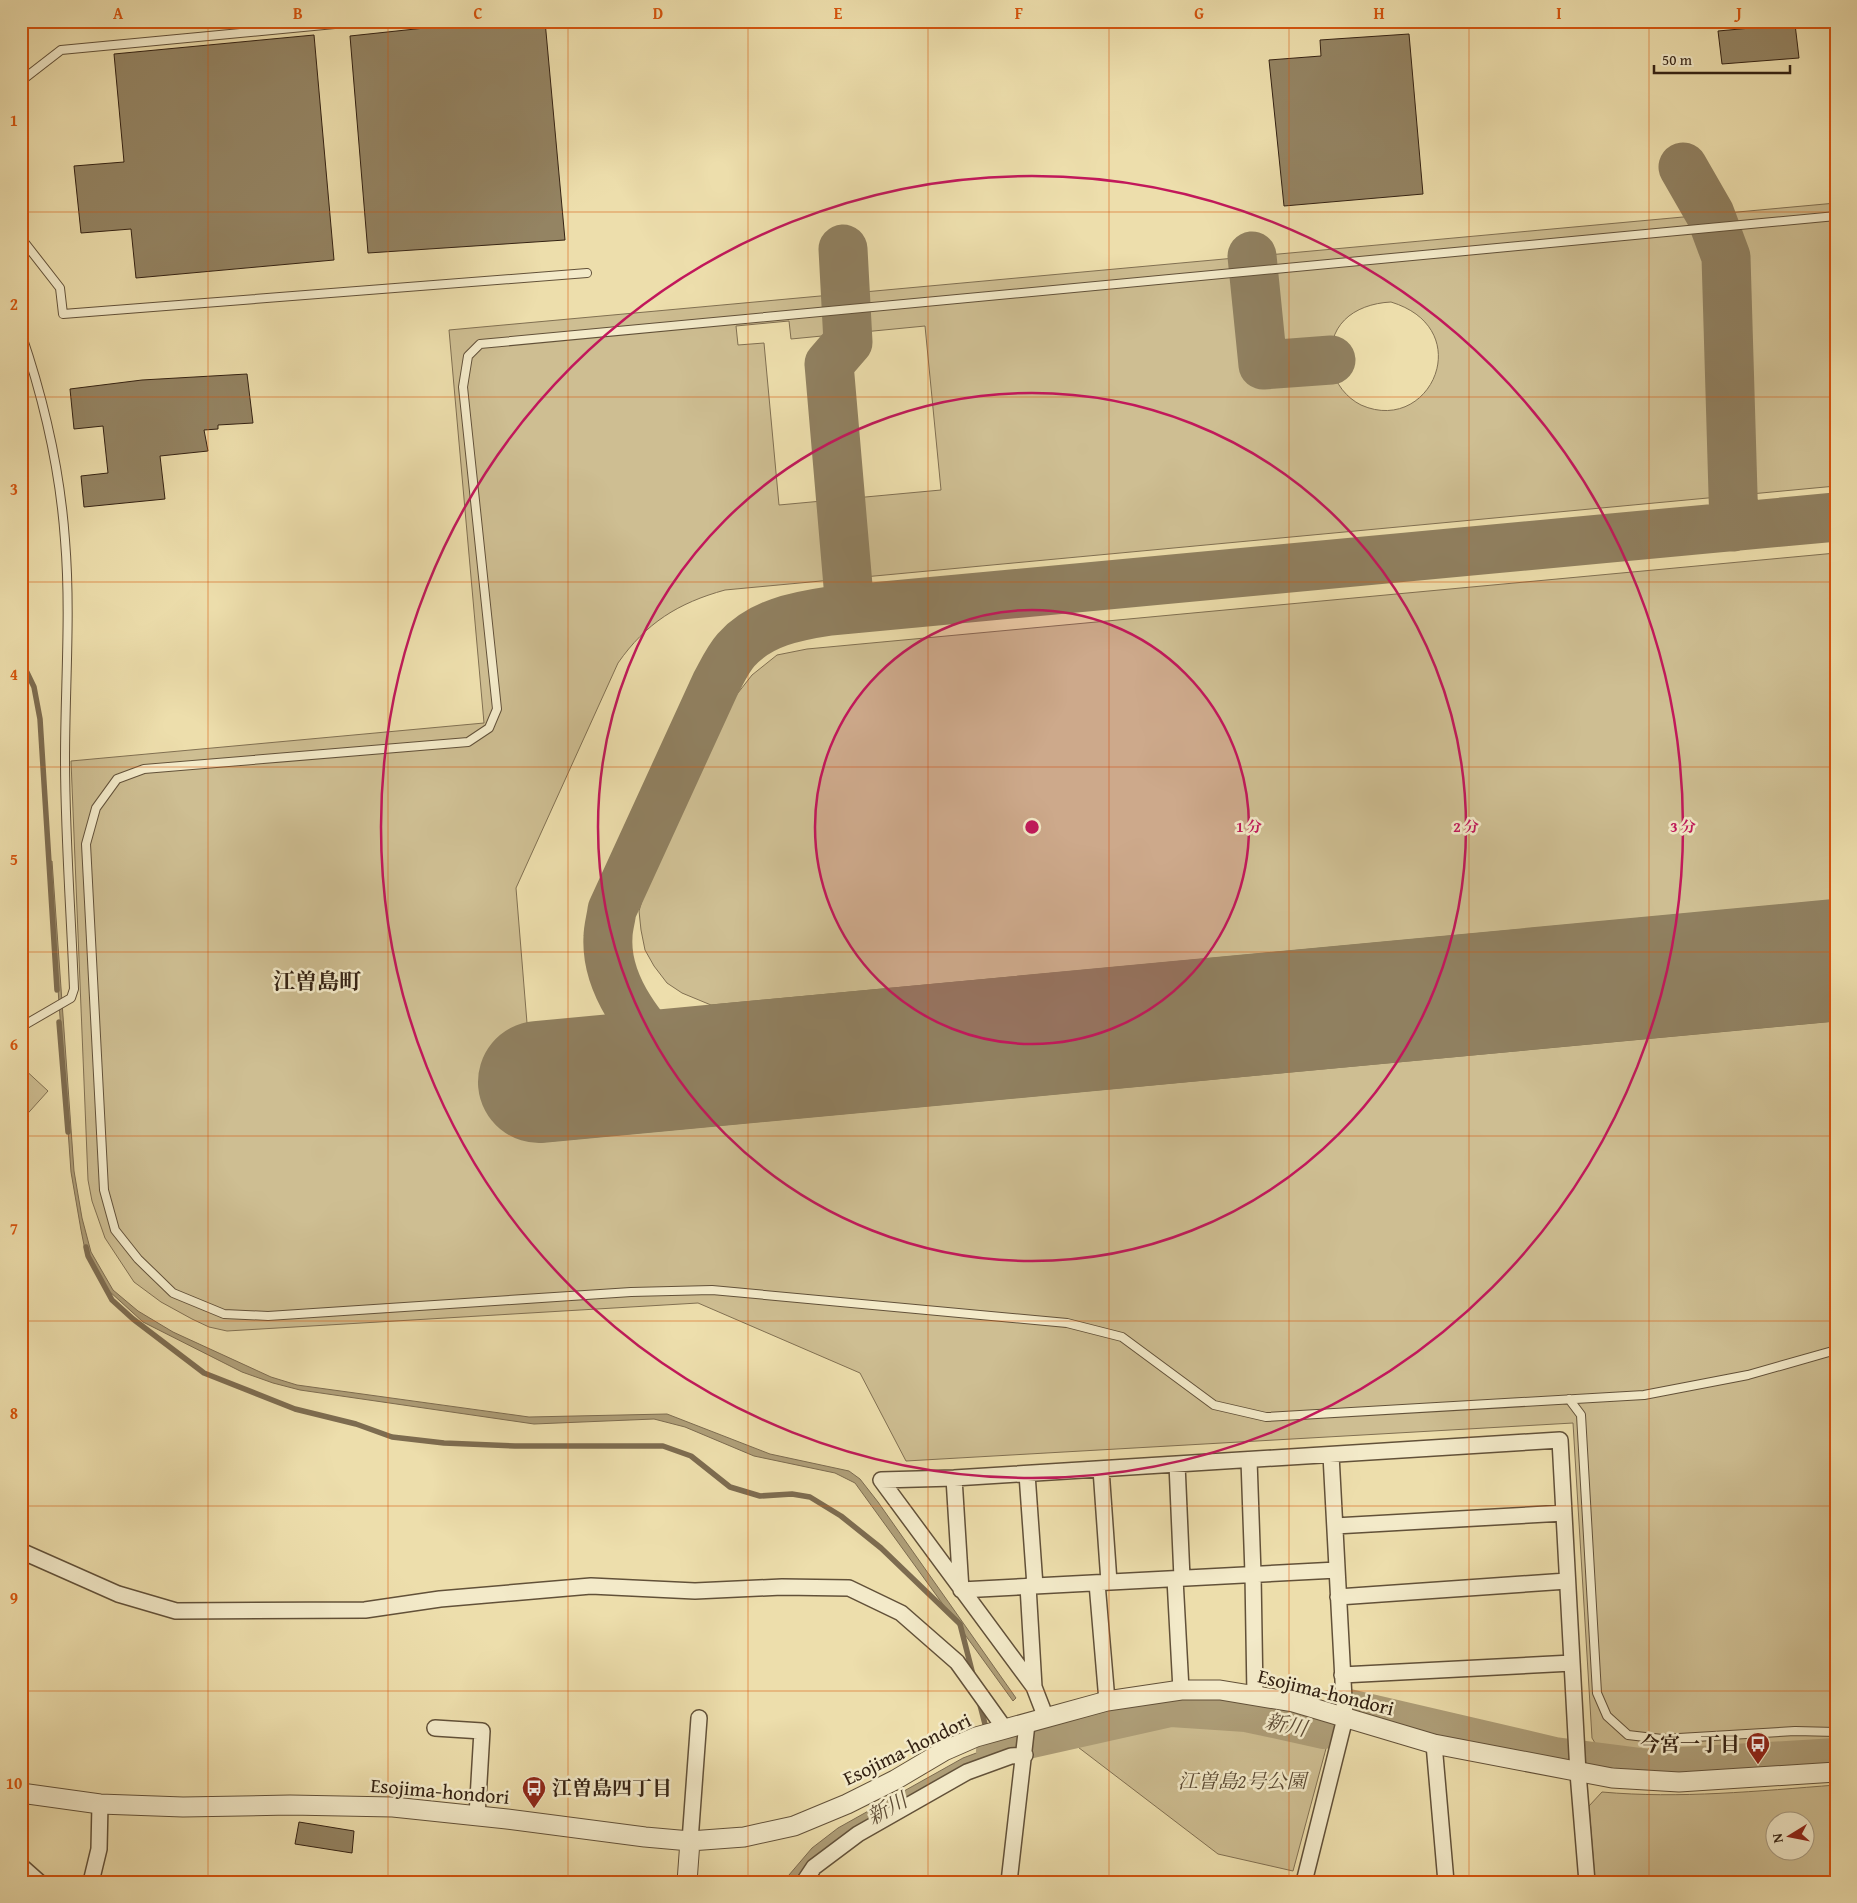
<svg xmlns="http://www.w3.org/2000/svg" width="1857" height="1903" viewBox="0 0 1857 1903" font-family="'Gentium Book Plus','Noto Serif JP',serif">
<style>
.green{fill:#cebe92;stroke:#817052;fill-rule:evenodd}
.water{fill:#ae9e78;stroke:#7d6c50}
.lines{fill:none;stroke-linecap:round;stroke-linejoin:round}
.stream{stroke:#7d6c50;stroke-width:5.5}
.river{stroke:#ae9e78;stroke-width:32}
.taxiway{stroke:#908060;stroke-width:49}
.runway{stroke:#908060;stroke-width:122}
.building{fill:#948463;stroke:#342213}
.service-casing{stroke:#625139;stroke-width:10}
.minor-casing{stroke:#625139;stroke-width:18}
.tertiary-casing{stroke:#625139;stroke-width:21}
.service{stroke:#f3eac9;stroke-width:8}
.minor{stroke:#f3eac9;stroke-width:15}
.tertiary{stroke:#f3eac9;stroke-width:19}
.grid{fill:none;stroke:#d6540d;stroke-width:1;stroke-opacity:0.55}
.ring{fill:none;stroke:#c2185b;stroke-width:2.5}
.labels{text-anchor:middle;stroke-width:5;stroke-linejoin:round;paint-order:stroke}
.street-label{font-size:20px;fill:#342213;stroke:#f3eac9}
.poi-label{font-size:20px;font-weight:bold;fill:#342213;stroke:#f3eac9;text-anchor:end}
.park-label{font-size:20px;font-style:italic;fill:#5a4933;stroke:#f3eac9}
.water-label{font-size:21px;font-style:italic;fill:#5f4d36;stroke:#f3eac9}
.quarter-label{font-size:22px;font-weight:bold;fill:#342213;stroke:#f3eac9}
.centre{fill:#c2185b;stroke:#f3eac9;stroke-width:2.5}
.ring-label{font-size:15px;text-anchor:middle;font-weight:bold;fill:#c2185b;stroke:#f3eac9;stroke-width:5;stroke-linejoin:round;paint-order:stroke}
.neatline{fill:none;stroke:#d6540d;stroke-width:2}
.grid-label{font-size:16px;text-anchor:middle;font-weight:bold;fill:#d6540d}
</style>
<rect width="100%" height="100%" fill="#eddeac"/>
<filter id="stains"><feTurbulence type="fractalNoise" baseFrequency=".004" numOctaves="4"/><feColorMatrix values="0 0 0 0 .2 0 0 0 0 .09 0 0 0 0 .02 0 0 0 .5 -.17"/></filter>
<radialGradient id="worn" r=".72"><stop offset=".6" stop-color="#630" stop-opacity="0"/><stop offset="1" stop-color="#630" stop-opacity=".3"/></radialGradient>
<path class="green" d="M1836 203V486L725 590C678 603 646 623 618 663L516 888 527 1023 541 1142 1836 1021V1744L1613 1755 1598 1748 1592 1738 1573 1423 906 1461 860 1373 698 1303 227 1331 209 1327 192 1319 161 1302 134 1282 105 1238 92 1201 88 1180 71 761 484 723 449 330ZM1391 302C1479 329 1430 436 1361 405 1347 398 1335 384 1332 367 1325 326 1353 304 1391 302ZM789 321 791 339 925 326 941 490 779 505 764 343 738 345 736 326Z
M1836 553V900L711 1005 682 993 667 983 654 966 645 950 641 930 639 911 646 887 734 698 752 675 777 655 807 649Z
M21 1066 48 1091 21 1121Z
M1181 1703 1242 1707 1331 1730 1293 1871 1218 1854 1053 1728 1095 1718Z
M1836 1785V1882H1595L1589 1806 1602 1792C1680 1799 1758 1791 1836 1785ZM1804 1820V1850H1774V1820Z"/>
<path class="water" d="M52 861 74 1171 82 1218 91 1252 113 1290 138 1311 173 1332 271 1377 297 1385 529 1417 667 1414 770 1454 849 1471 860 1479 878 1502 1016 1698 1013 1701 855 1483 835 1473 754 1456 685 1427 654 1419 534 1424 300 1390 273 1383 242 1372 143 1322 109 1291 85 1250 81 1230 71 1172 49 862Z
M1180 1704 1231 1705 1287 1717 1285 1726C1270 1722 1255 1717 1240 1715 1175 1706 1113 1724 1050 1737L1049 1731 1148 1708Z
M995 1746 998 1754 815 1858 796 1882H783L812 1848 838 1828 963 1758Z"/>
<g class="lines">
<path class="stream" d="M21 660 34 687 40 719 57 990
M59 1022 68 1132
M86 1247 88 1256 112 1300 133 1319 204 1373 295 1409 356 1424 392 1437 444 1443 515 1446H663L691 1456 730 1487 760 1496 792 1494 810 1497 841 1516 881 1548 960 1624 973 1675
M979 1701 992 1751 990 1752"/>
<path class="river" d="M992 1751 1171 1711 1246 1716 1324 1733 1345 1704 1555 1753 1649 1765 1836 1754"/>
<path class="taxiway" d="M1683 167 1710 214 1726 257 1734 527
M843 249 848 342 829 364 850 609
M1252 256 1263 365 1331 360
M678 1068C646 1034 605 988 608 937 608 928 611 919 612 910L716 683C722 672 728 659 736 650 760 623 796 616 830 611L1836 517"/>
<path class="runway" d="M539 1082 1836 960"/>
</g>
<path class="building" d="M490 21H545L565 240 368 253 350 36Z
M1795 24 1799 58 1722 64 1718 31Z
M1409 34 1423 194 1284 206 1269 60 1321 56 1320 40Z
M314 35 334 260 136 278 131 229 81 233 74 166 124 162 114 54Z
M247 374 253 423 218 425V429L204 430 208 451 160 456 165 499 84 507 81 476 108 473 103 426 74 429 70 389 142 380Z
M299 1822 354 1831 352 1853 295 1844Z"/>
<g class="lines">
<g class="service-casing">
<path id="service" d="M21 81 61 50 366 21
M1836 216 480 344 468 356 463 387 497 709 489 728 468 742 144 769 117 779 96 808 86 844 104 1190 115 1230 138 1259 173 1293 224 1314 268 1316 631 1292 712 1290 1067 1323 1122 1337 1214 1405 1266 1417 1644 1395 1748 1375 1836 1350
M21 238 60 288 63 314 587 273
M21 333C44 400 60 469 65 540 71 612 65 686 65 759 65 835 71 913 74 989L71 998 21 1027
M1569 1399 1581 1415 1597 1693 1607 1716 1628 1735 1662 1739 1795 1731 1836 1732"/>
</g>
<g class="minor-casing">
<path id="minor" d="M1249 1460 1253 1574 1255 1695
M1177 1464 1182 1578
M1101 1469 1109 1582
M1027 1474 1035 1586
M954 1478 961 1590 1337 1570
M1335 1526 1564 1513
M21 1551 118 1594 176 1611 365 1610 440 1599 591 1586 695 1591 782 1587 849 1588 901 1613 957 1662 1005 1729
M1175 1579 1181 1690
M1097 1583 1107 1701
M1028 1586 1034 1687
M1338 1597 1567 1581
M1342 1675 1572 1663
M1046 1718 1034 1687 881 1480 954 1478 1560 1440 1578 1773 1587 1882
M435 1728 482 1731 477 1816
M1434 1744 1446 1882
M690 1841 699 1718
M21 1866 39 1882
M91 1882 99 1849 100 1804
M804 1882 814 1867 858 1834 967 1772 1011 1756 1025 1755
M1009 1882 1027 1724
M1304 1882 1345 1718 1331 1455"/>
</g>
<g class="tertiary-casing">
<path id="tertiary" d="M21 1793 100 1804 183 1807 290 1805 393 1807 507 1819 645 1837 690 1841 744 1837 794 1826 847 1804 895 1780 944 1751 976 1737 1107 1701 1181 1690H1220L1293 1702 1434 1744 1612 1778 1679 1782 1836 1772
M687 1882 690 1841"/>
</g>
<use href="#service" class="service"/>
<use href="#minor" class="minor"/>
<use href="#tertiary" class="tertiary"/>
</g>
<path class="grid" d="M208 21V1882M388 21V1882M568 21V1882M748 21V1882M928 21V1882M1109 21V1882M1289 21V1882M1469 21V1882M1649 21V1882M21 212H1836M21 397H1836M21 582H1836M21 767H1836M21 952H1836M21 1136H1836M21 1321H1836M21 1506H1836M21 1691H1836"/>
<circle cx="1032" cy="827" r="217" fill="#c2185b" fill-opacity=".12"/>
<g class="ring">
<circle cx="1032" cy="827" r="217"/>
<circle cx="1032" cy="827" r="434"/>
<circle cx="1032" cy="827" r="651"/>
</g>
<defs>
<g id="bus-pin" transform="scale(1.25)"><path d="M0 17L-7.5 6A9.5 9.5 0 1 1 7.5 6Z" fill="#8f2418" stroke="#f3eac9"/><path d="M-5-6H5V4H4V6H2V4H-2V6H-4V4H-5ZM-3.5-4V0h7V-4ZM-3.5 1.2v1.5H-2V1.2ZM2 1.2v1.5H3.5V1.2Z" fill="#fff"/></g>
</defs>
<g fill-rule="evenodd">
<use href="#bus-pin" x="1758" y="1744"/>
<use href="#bus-pin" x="534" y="1788"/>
</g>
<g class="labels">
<g class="street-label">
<text transform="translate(1326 1692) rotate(14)" y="7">Esojima-hondori</text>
<text transform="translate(907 1749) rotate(-26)" y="7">Esojima-hondori</text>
<text transform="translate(440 1791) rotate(5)" y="7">Esojima-hondori</text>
</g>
<g class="poi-label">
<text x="1740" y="1751">今宮一丁目</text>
<text x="552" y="1795" text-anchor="start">江曽島四丁目</text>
</g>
<g class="park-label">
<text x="1242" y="1788">江曽島2号公園</text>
</g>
<g class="water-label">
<text transform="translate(1286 1725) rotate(12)" y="7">新川</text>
<text transform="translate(887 1809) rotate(-29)" y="7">新川</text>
</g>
<g class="quarter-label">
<text x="317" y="989">江曽島町</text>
</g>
</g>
<circle cx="1032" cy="827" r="8" class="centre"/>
<g class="ring-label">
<text x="1249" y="832">1 分</text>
<text x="1466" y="832">2 分</text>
<text x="1683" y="832">3 分</text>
</g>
<rect width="1857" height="1903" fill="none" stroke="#eddeac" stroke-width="55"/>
<g transform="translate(1790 1836) rotate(260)"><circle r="24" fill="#f3eac9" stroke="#a79a80"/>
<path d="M0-4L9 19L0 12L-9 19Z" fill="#8f2418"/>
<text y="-8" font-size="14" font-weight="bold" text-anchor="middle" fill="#342213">N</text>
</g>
<path d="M1654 65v8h136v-8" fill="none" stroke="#342213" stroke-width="2.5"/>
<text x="1662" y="65" font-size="15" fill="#342213" stroke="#f3eac9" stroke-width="4" paint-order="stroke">50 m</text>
<rect x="28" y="28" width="1802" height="1848" class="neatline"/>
<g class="grid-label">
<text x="118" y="19">A</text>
<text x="298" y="19">B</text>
<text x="478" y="19">C</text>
<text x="658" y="19">D</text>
<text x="838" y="19">E</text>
<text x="1019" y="19">F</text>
<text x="1199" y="19">G</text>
<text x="1379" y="19">H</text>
<text x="1559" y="19">I</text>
<text x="1739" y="19">J</text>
<text x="14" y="126">1</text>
<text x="14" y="310">2</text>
<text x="14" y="495">3</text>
<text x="14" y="680">4</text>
<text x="14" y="865">5</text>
<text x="14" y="1050">6</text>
<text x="14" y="1234">7</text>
<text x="14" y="1419">8</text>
<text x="14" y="1604">9</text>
<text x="14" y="1789">10</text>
</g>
<rect width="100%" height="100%" filter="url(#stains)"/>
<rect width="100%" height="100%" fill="url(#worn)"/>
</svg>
